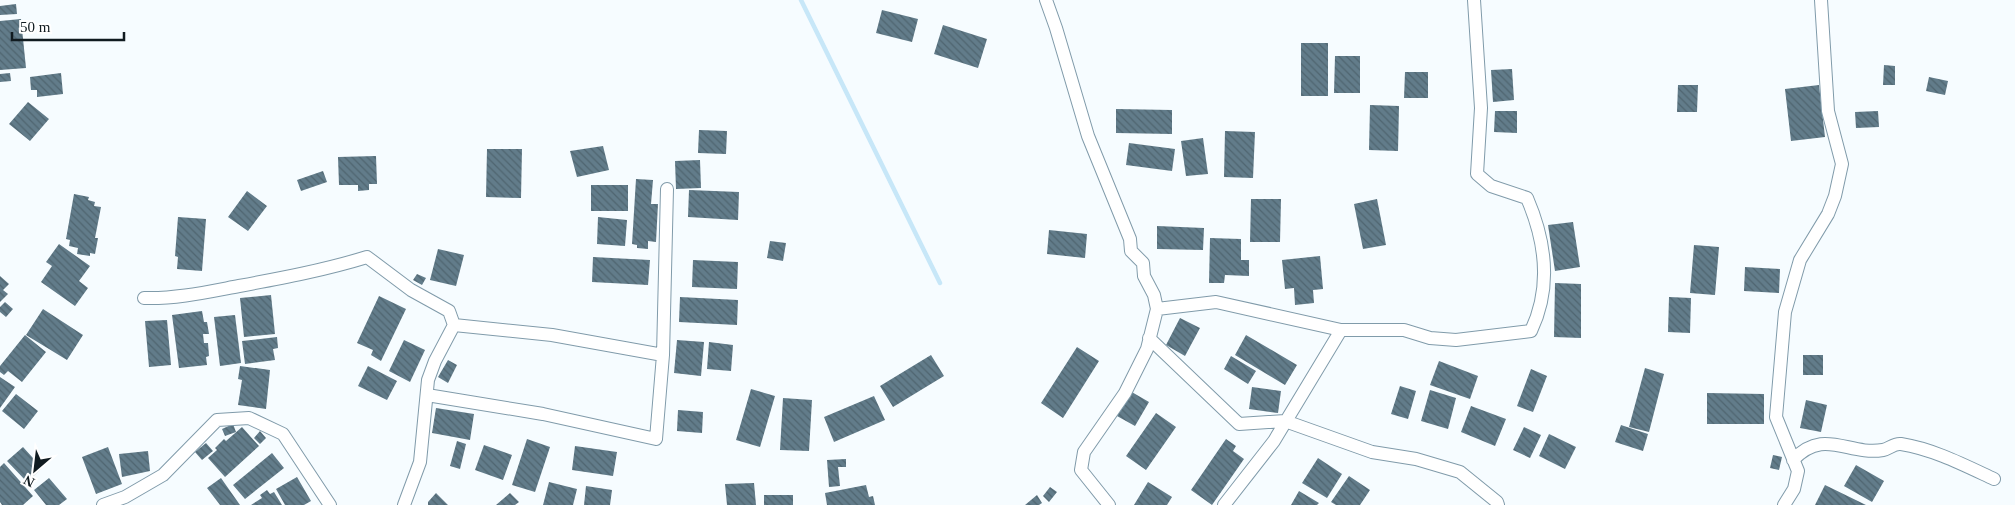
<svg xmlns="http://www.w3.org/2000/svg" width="2015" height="505" viewBox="0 0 2015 505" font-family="'Times New Roman',serif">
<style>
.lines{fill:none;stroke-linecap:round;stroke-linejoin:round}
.stream{stroke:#c7e7f8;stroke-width:4.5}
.building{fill:url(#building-back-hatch)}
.minor-casing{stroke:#809baa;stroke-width:14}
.minor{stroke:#fff;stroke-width:12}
</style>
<defs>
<pattern id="building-back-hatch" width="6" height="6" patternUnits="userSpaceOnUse" patternTransform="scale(1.25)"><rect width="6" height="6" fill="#627c8a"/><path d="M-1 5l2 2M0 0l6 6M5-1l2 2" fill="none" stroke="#4f6570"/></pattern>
</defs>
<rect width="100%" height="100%" fill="#f6fcff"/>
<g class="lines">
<path class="stream" d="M801 0 940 283"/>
</g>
<path class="building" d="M16 4 17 14 0 15V6Z
M882 10 918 19 912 42 876 33Z
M21 19 26 68 0 70V21Z
M943 25 987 39 978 68 934 54Z
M1301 43H1328V96H1301Z
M1335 56H1360V93H1334Z
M1884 65 1895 66V85H1883Z
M1512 69 1514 100 1493 102 1491 70Z
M1405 72H1428V98H1404Z
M10 73 11 81 0 82V74Z
M61 73 63 94 37 97V90H31L30 77Z
M1929 77 1948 81 1945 95 1926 91Z
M1678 85H1698L1697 112H1677Z
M1819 85 1825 137 1791 141 1785 89Z
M28 102 49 119 30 141 9 124Z
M1370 105 1399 106 1398 151 1369 150Z
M1116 109 1172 110V134L1116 133Z
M1495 111H1517V133L1494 132Z
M1878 111 1879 127 1856 128 1855 112Z
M699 130 727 131 726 154 698 153Z
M1225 131 1255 132 1253 178 1224 177Z
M1203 138 1208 174 1186 176 1181 141Z
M1129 143 1175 149 1172 171 1126 165Z
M603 146 609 170 577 177 570 151Z
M487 149H522L521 198 486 197Z
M376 156 377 184H369V190L358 191V185H339L338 157Z
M700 160 701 188 676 189 675 161Z
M323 171 327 182 301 191 297 180Z
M636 179 653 180 651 204H658L656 242 648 241V249L637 248V245L632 244Z
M591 185H628V211H591Z
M689 190 739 192 738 220 688 217Z
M247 191 267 206 248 231 228 217Z
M74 194 89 197 88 200 95 202 94 206 101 207 95 238H98L95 254 90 253V256L77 254 78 248 69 246 70 240 66 239Z
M1251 199H1281L1280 242H1250Z
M1377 199 1386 245 1363 249 1354 204Z
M178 217 206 219 202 271 177 269 178 257 175 256Z
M598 217 627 220 625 246 597 244Z
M1573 222 1580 267 1555 271 1548 225Z
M1157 226 1204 228 1203 250 1157 249Z
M1049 230 1087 234 1085 258 1047 254Z
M1210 238 1241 239V260H1249V276L1225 275 1224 283H1209Z
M770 241 786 243 783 261 767 258Z
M59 244 90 266 79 281 88 288 75 306 41 282 52 266 46 262Z
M1694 245 1719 247 1715 295 1690 293Z
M438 249 464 255 456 286 430 280Z
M1320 256 1323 289 1313 290 1314 303 1295 305 1294 288 1285 289 1282 260Z
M593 257 650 260 648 285 592 282Z
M693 260 738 262 737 289 692 287Z
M1745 267 1780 269 1779 293 1744 291Z
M417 274 426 278 422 285 413 280Z
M0 276 9 284 3 290 8 294 0 302Z
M1555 283 1581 284V338L1554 337Z
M271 295 275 334 244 337 240 298Z
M379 296 406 309 381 361 371 355 373 350 357 343Z
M680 297 738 300 737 325 679 322Z
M1669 297 1691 298 1690 333 1668 332Z
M5 302 13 309 6 317 0 312V307Z
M43 309 83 335 67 360 26 335Z
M202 311 204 322H207L209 334H203L204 343H208L209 356 206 357 207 365 179 368 172 315Z
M235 315 241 363 220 366 214 317Z
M1180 318 1200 328 1185 356 1166 345Z
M167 320 171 365 149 367 145 321Z
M25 335 46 352 22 382 8 371 4 375 0 372V366Z
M1246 335 1297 365 1285 385 1235 355Z
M277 337 278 348 273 349 275 360 245 364 242 341Z
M404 340 425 350 410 382 389 371Z
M677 340 704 342 701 376 674 373Z
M709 342 733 345 731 371 707 369Z
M1077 347 1099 361 1063 418 1041 403Z
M931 355 944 376 893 407 880 386Z
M1803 355H1823V375H1803Z
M1231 356 1256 371 1248 384 1224 369Z
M448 360 457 365 448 383 438 377Z
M1439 361 1478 376 1470 399 1430 385Z
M240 366 270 370 266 409 238 405 242 380 238 379Z
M368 366 397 381 387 400 358 386Z
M1645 368 1664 374 1649 432 1629 427Z
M1531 369 1547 376 1533 412 1517 406Z
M0 377 15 387 0 408Z
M1400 386 1416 391 1408 419 1391 414Z
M1252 387 1281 391 1278 413 1249 409Z
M751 389 775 396 760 447 736 440Z
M1430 390 1456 398 1448 429 1421 421Z
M1130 391 1149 402 1135 426 1117 416Z
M1707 393 1764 394V424H1707Z
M16 394 38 411 24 429 2 411Z
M874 396 885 420 834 442 824 417Z
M783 398 812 400 809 451 780 450Z
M1806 400 1827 405 1821 432 1800 428Z
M1471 406 1506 419 1495 446 1461 432Z
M436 408 474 414 470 440 432 433Z
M678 410 703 412 702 433 677 431Z
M1156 413 1176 427 1146 470 1126 456Z
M233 424 236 432 225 436 222 429Z
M1621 425 1648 434 1643 451 1615 442Z
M242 427 259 446 225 477 208 458 217 450 215 448 224 439 226 441Z
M1524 427 1541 435 1530 458 1513 450Z
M260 431 266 438 260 444 254 438Z
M1549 434 1576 447 1565 469 1539 456Z
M527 439 550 447 535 492 512 485Z
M1226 439 1236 446 1233 451 1244 459 1212 505 1191 490Z
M457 441 466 444 460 469 450 466Z
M206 443 213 451 202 460 195 452Z
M484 445 512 455 503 480 475 470Z
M575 446 617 452 613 476 572 470Z
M23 447 42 468 27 482 7 461Z
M108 447 122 484 96 494 82 457Z
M148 451 150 471 122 477 119 454Z
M272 453 284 468 245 499 233 485Z
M1773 455 1782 457 1779 470 1770 468Z
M1318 458 1342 474 1327 498 1302 483Z
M846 459V467H838L840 486 829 487 827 460Z
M4 463 33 496 23 505H2L0 502V467Z
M1856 465 1884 481 1872 502 1844 486Z
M1349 476 1370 490 1360 505H1336L1331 502Z
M297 477 311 501 304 505H285L276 489Z
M49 478 67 499 59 505H46L34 490Z
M221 478 240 505H220L207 488Z
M549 482 577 489 573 505H543Z
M1148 482 1172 497 1167 505H1134Z
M754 483 756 505H727L725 484Z
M866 485 869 497 873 496 875 505H827L825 493Z
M1825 485 1866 505H1815Z
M586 486 612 490 610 505H584Z
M1050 487 1057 492 1049 502 1043 496Z
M267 490 270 494 274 492 282 505H251L262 498 260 495Z
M1299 491 1319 503 1317 505H1291Z
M436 493 448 505H428V502Z
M510 493 519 502 515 505H496Z
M764 495H793V505H764Z
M1037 495 1042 503 1039 505H1025Z"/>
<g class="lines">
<g class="minor-casing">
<path id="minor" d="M1046 0 1056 28 1088 136 1130 239 1131 251 1143 263 1144 276 1154 295 1157 309 1147 349 1125 393 1084 452 1081 470 1109 505
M144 298C176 299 207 292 239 286 282 278 325 270 367 257L411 290 449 311 454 325 435 361 428 380 420 462 404 505
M1157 309 1216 302 1341 330H1404L1430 338 1456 340 1531 331C1552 287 1546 242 1527 198L1491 186 1477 174 1481 108 1474 0
M454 325 552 335 663 355
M1149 338 1239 424 1285 421 1372 452 1416 459 1460 472 1497 502 1498 505
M427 395 543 414 656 439 663 355 667 189
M1793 460C1824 427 1848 456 1883 450 1889 449 1894 443 1901 444 1933 449 1964 465 1994 479
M103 505 125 497 163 475 217 420 249 418 283 434 330 505
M1224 505 1274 441 1341 330
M1784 505 1794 489 1798 471 1776 417 1785 312 1800 260 1828 214 1835 196 1842 164 1828 111 1821 0"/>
</g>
<use href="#minor" class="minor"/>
</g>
<g transform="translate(35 470) rotate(208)" stroke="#ffffff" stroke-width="4" paint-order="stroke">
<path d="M0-4L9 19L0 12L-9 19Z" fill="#101b20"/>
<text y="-8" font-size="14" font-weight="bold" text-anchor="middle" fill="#101b20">N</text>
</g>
<path d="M12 32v8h112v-8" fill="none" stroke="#101b20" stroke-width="2.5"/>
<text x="20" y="32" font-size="15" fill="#101b20" stroke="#ffffff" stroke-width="4" paint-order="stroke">50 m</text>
</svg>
